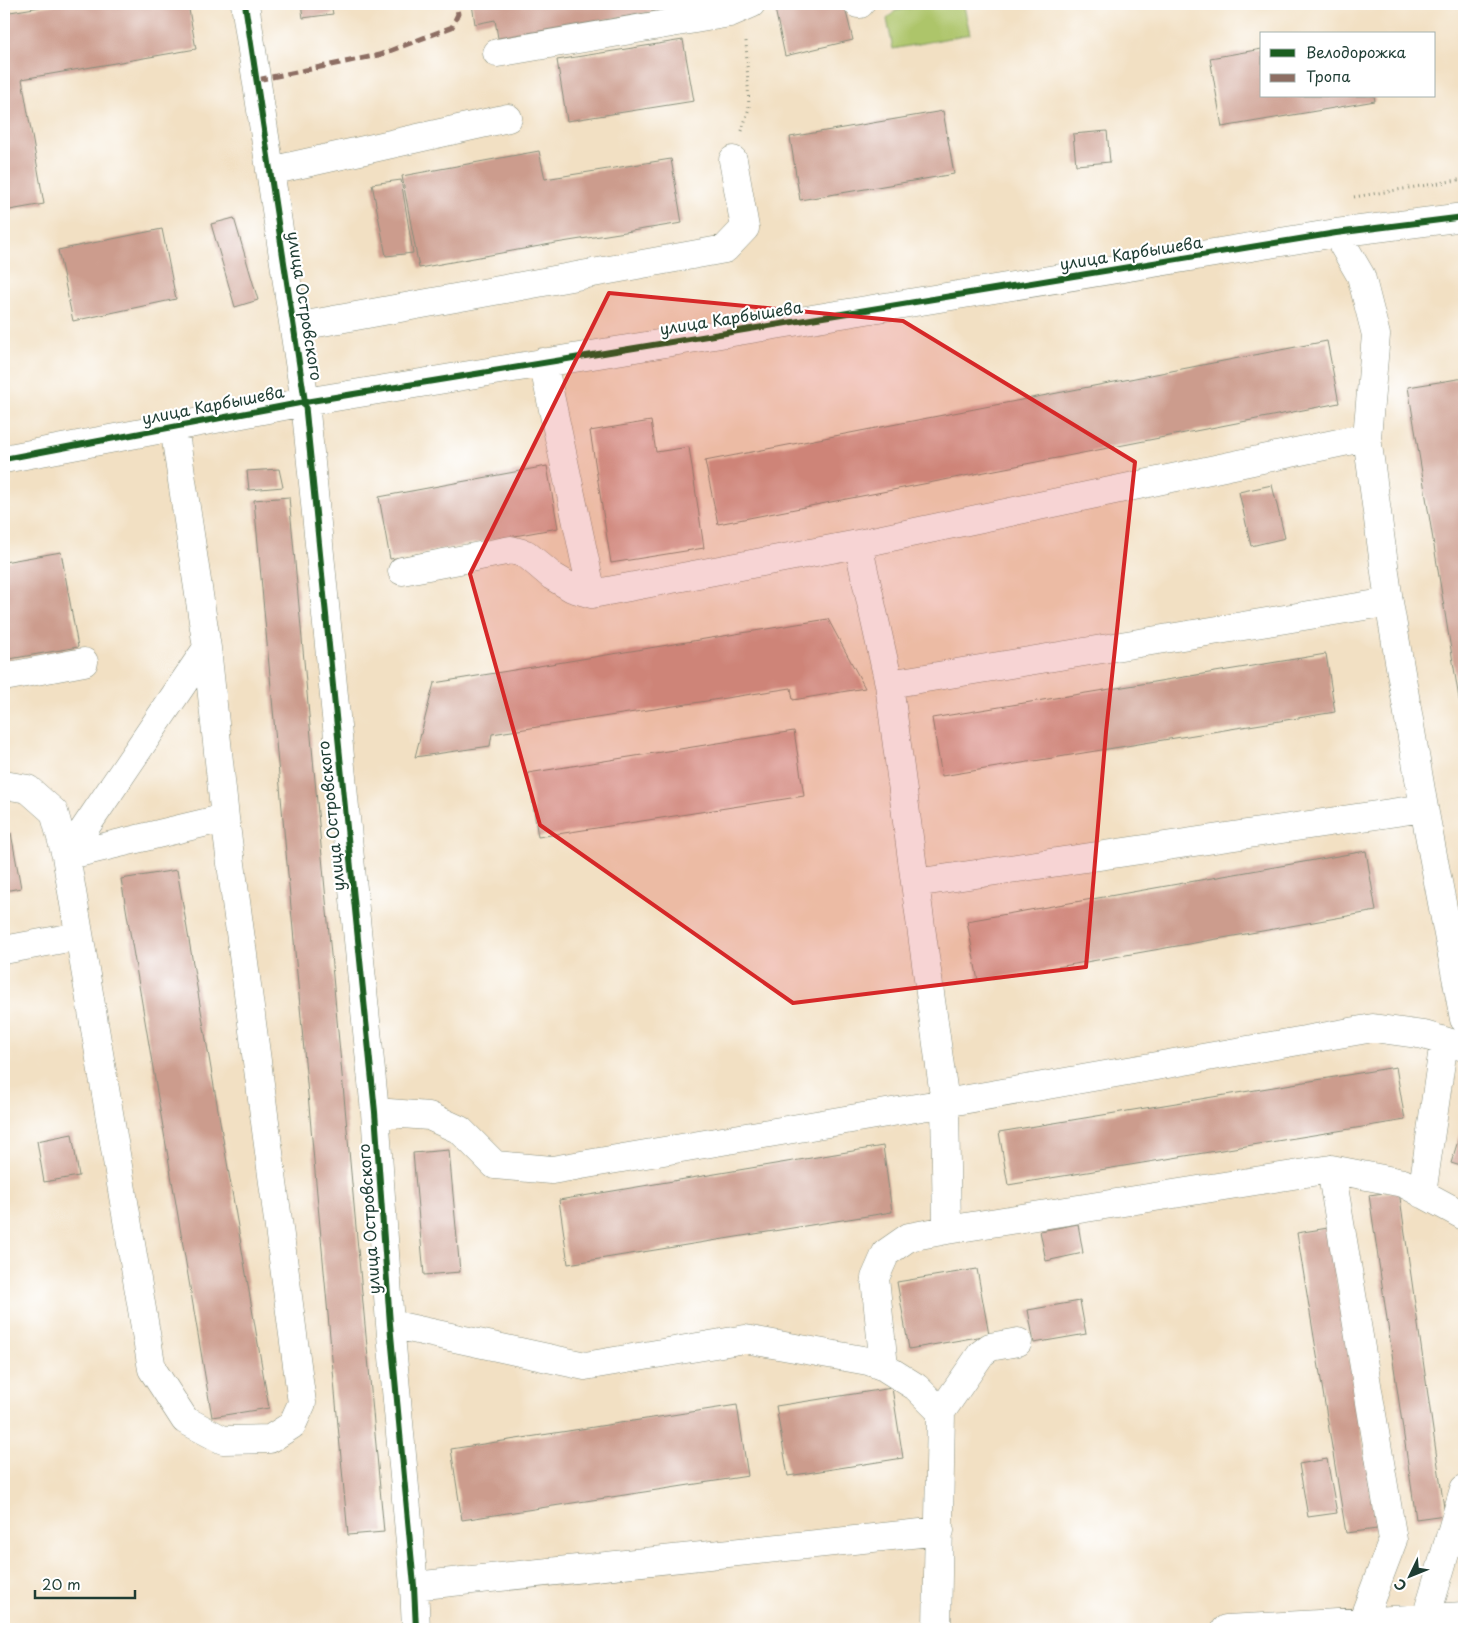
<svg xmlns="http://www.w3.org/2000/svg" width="1468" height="1633" viewBox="0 0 1468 1633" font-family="'Playpen Sans',sans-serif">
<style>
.green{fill:#adc56a;stroke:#66814f}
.building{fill:#cc9c8d}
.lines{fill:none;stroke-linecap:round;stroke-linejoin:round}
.minor-casing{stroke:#888e7c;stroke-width:29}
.path{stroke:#888e7c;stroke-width:3;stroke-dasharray:1 4;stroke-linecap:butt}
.minor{stroke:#fff;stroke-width:28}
.quiet{stroke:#8d6e63;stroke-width:5;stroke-dasharray:10 5;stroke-linecap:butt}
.cycleway-casing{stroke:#fff;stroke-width:9}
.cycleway{stroke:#1b5e20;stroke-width:6}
.marked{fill:#d62828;fill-opacity:0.2;stroke:#d62828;stroke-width:4;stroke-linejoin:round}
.labels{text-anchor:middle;stroke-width:4.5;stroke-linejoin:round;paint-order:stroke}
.street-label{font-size:16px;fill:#1f3d34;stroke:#fff}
</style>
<rect width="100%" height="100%" fill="#fff"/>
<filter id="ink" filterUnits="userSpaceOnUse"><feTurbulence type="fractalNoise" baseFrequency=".02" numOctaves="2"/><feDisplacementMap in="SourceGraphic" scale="10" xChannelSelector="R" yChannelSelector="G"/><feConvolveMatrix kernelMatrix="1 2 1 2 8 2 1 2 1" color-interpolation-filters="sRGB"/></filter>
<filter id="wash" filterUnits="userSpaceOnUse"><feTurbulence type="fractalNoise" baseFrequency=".0096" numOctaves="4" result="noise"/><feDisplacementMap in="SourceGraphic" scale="20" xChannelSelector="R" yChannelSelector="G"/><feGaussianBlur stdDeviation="1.12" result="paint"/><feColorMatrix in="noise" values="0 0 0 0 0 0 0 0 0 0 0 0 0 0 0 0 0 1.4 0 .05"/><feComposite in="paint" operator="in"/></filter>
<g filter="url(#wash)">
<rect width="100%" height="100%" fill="#f2e0c3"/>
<path class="green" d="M931 4H962L964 6 970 34 893 49 887 19 895 11Z"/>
<g id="blocks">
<path class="building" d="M59 4H188L196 49 22 79 44 204 4 211V13Z
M301 4H331L333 14 303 18Z
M472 4H693V5L498 38 495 20 475 24Z
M774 4H844L853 40 785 56Z
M683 40 694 101 567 121 557 60Z
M1262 49V96H1374L1375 101 1222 127 1210 58Z
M943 111 954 174 800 200 790 137Z
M1107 131 1110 162 1076 165 1073 134Z
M539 151 545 179 671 159 682 223 556 243 419 268 402 176Z
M401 180 413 253 386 256 372 184Z
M234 218 258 300 235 307 211 224Z
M162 229 176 299 73 321 58 250Z
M1327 341 1339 403 718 524 705 461Z
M1464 378V723H1463L1408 387Z
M651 421 656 452 689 447 704 548 611 563 590 431Z
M547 466 558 528 390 559 379 497Z
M279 469 283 487 249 490 247 471Z
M1272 485 1285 538 1251 546 1239 492Z
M289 497 384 1532 348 1535 254 500Z
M61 552 78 647 4 660V562Z
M828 619 865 688 793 700 791 688 492 734 490 746 415 757 434 683Z
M1326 654 1335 712 942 776 932 718Z
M794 731 804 796 538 837 528 773Z
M11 833 21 888 4 891V835Z
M1366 851 1376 911 978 981 967 921Z
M177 870 269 1408 212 1417 121 879Z
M1396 1067 1405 1120 1008 1185 999 1132Z
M1464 1122V1167L1451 1163Z
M72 1134 79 1176 44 1182 37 1141Z
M883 1146 892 1212 568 1264 559 1200Z
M449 1150 460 1272 424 1275 413 1153Z
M1399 1191 1445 1515 1416 1519 1369 1195Z
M1078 1224 1083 1253 1046 1261 1040 1231Z
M1328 1228 1377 1529 1346 1533 1297 1233Z
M977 1269 989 1335 909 1349 897 1282Z
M1080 1301 1086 1334 1034 1343 1028 1310Z
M892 1388 903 1458 788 1476 776 1406Z
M737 1405 748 1476 462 1520 451 1449Z
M1327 1459 1337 1513 1308 1517 1299 1464Z"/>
</g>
</g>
<g filter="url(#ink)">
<use href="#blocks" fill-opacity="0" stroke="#888e7c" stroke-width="1"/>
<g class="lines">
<g class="minor-casing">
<path id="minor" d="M245 4 305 402 375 1112 390 1324 414 1586 416 1629
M858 4H860
M497 53 730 13 751 4
M270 171 508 118
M1336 233 1361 276 1376 335 1367 437 1389 602 1424 808
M295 327 725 249 745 228 733 160
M543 362 592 594
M4 459 305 402 1336 233 1464 217
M858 544 889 684
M402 571 511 550 526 554 552 576 572 588 592 594 858 544 1367 437
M1389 602 889 684 915 883 945 1103 1373 1028 1424 1035 1464 1047
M4 677 84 662
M4 785 28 789 54 812 66 856 152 1369 185 1420 223 1440 270 1439 292 1425 302 1403 225 818
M66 856 225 818 207 648 174 427
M66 856 207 648
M915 883 1424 808 1464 1019
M4 950 79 936
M375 1112 429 1116 460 1130 495 1165 552 1170 945 1103 947 1230 909 1237 886 1253 875 1278 884 1367
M1331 1169 1393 1540 1362 1622
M1422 1194 1444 1041
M947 1230 1331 1169 1403 1183 1464 1216
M390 1324 585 1366 745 1339 868 1361 884 1367 916 1387 941 1412
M414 1586 940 1531
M1426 1618 1464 1489
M937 1629 941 1412 981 1354 990 1347 1018 1342
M1226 1629 1464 1616"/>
</g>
<path class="path" d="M742 131 749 108 746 41
M1354 197 1464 179"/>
<use href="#minor" class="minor"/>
<path class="quiet" d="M257 80 379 55 452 27 458 14 456 4"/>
<g class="cycleway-casing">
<path id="cycleway" d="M245 4 305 402 375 1112 390 1324 414 1586 416 1629
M4 459 305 402 1336 233 1464 217"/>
</g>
<use href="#cycleway" class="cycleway"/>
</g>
</g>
<path class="marked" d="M609 293 903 321 1135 462 1106 732 1086 967 793 1003 540 825 470 574Z"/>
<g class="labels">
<g class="street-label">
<text transform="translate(1131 253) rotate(-9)" y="6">улица Карбышева</text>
<text transform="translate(305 306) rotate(81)" y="6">улица Островского</text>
<text transform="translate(731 318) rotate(-9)" y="6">улица Карбышева</text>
<text transform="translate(213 405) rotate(-11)" y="6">улица Карбышева</text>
<text transform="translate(331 816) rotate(-96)" y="6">улица Островского</text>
<text transform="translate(369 1219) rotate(-94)" y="6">улица Островского</text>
</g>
</g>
<rect width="1468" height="1633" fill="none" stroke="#fff" stroke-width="20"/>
<rect x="1260" y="32" width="175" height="65" fill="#ffffff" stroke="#a5b1ae"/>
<rect x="1270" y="49" width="25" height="8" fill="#1b5e20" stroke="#a5b1ae"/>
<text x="1306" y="58" font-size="15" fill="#1f3d34">Велодорожка</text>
<rect x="1270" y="74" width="25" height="8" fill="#8d6e63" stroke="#a5b1ae"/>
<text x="1306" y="82" font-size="15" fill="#1f3d34">Тропа</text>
<g transform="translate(1410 1576) rotate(227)" stroke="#ffffff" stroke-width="4" paint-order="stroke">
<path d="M0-4L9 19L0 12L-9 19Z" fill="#1f3d34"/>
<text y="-8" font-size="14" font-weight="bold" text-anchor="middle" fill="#1f3d34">С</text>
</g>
<path d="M35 1590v8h100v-8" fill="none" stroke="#1f3d34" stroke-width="2.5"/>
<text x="42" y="1590" font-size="15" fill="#1f3d34" stroke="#ffffff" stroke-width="4" paint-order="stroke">20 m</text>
</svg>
